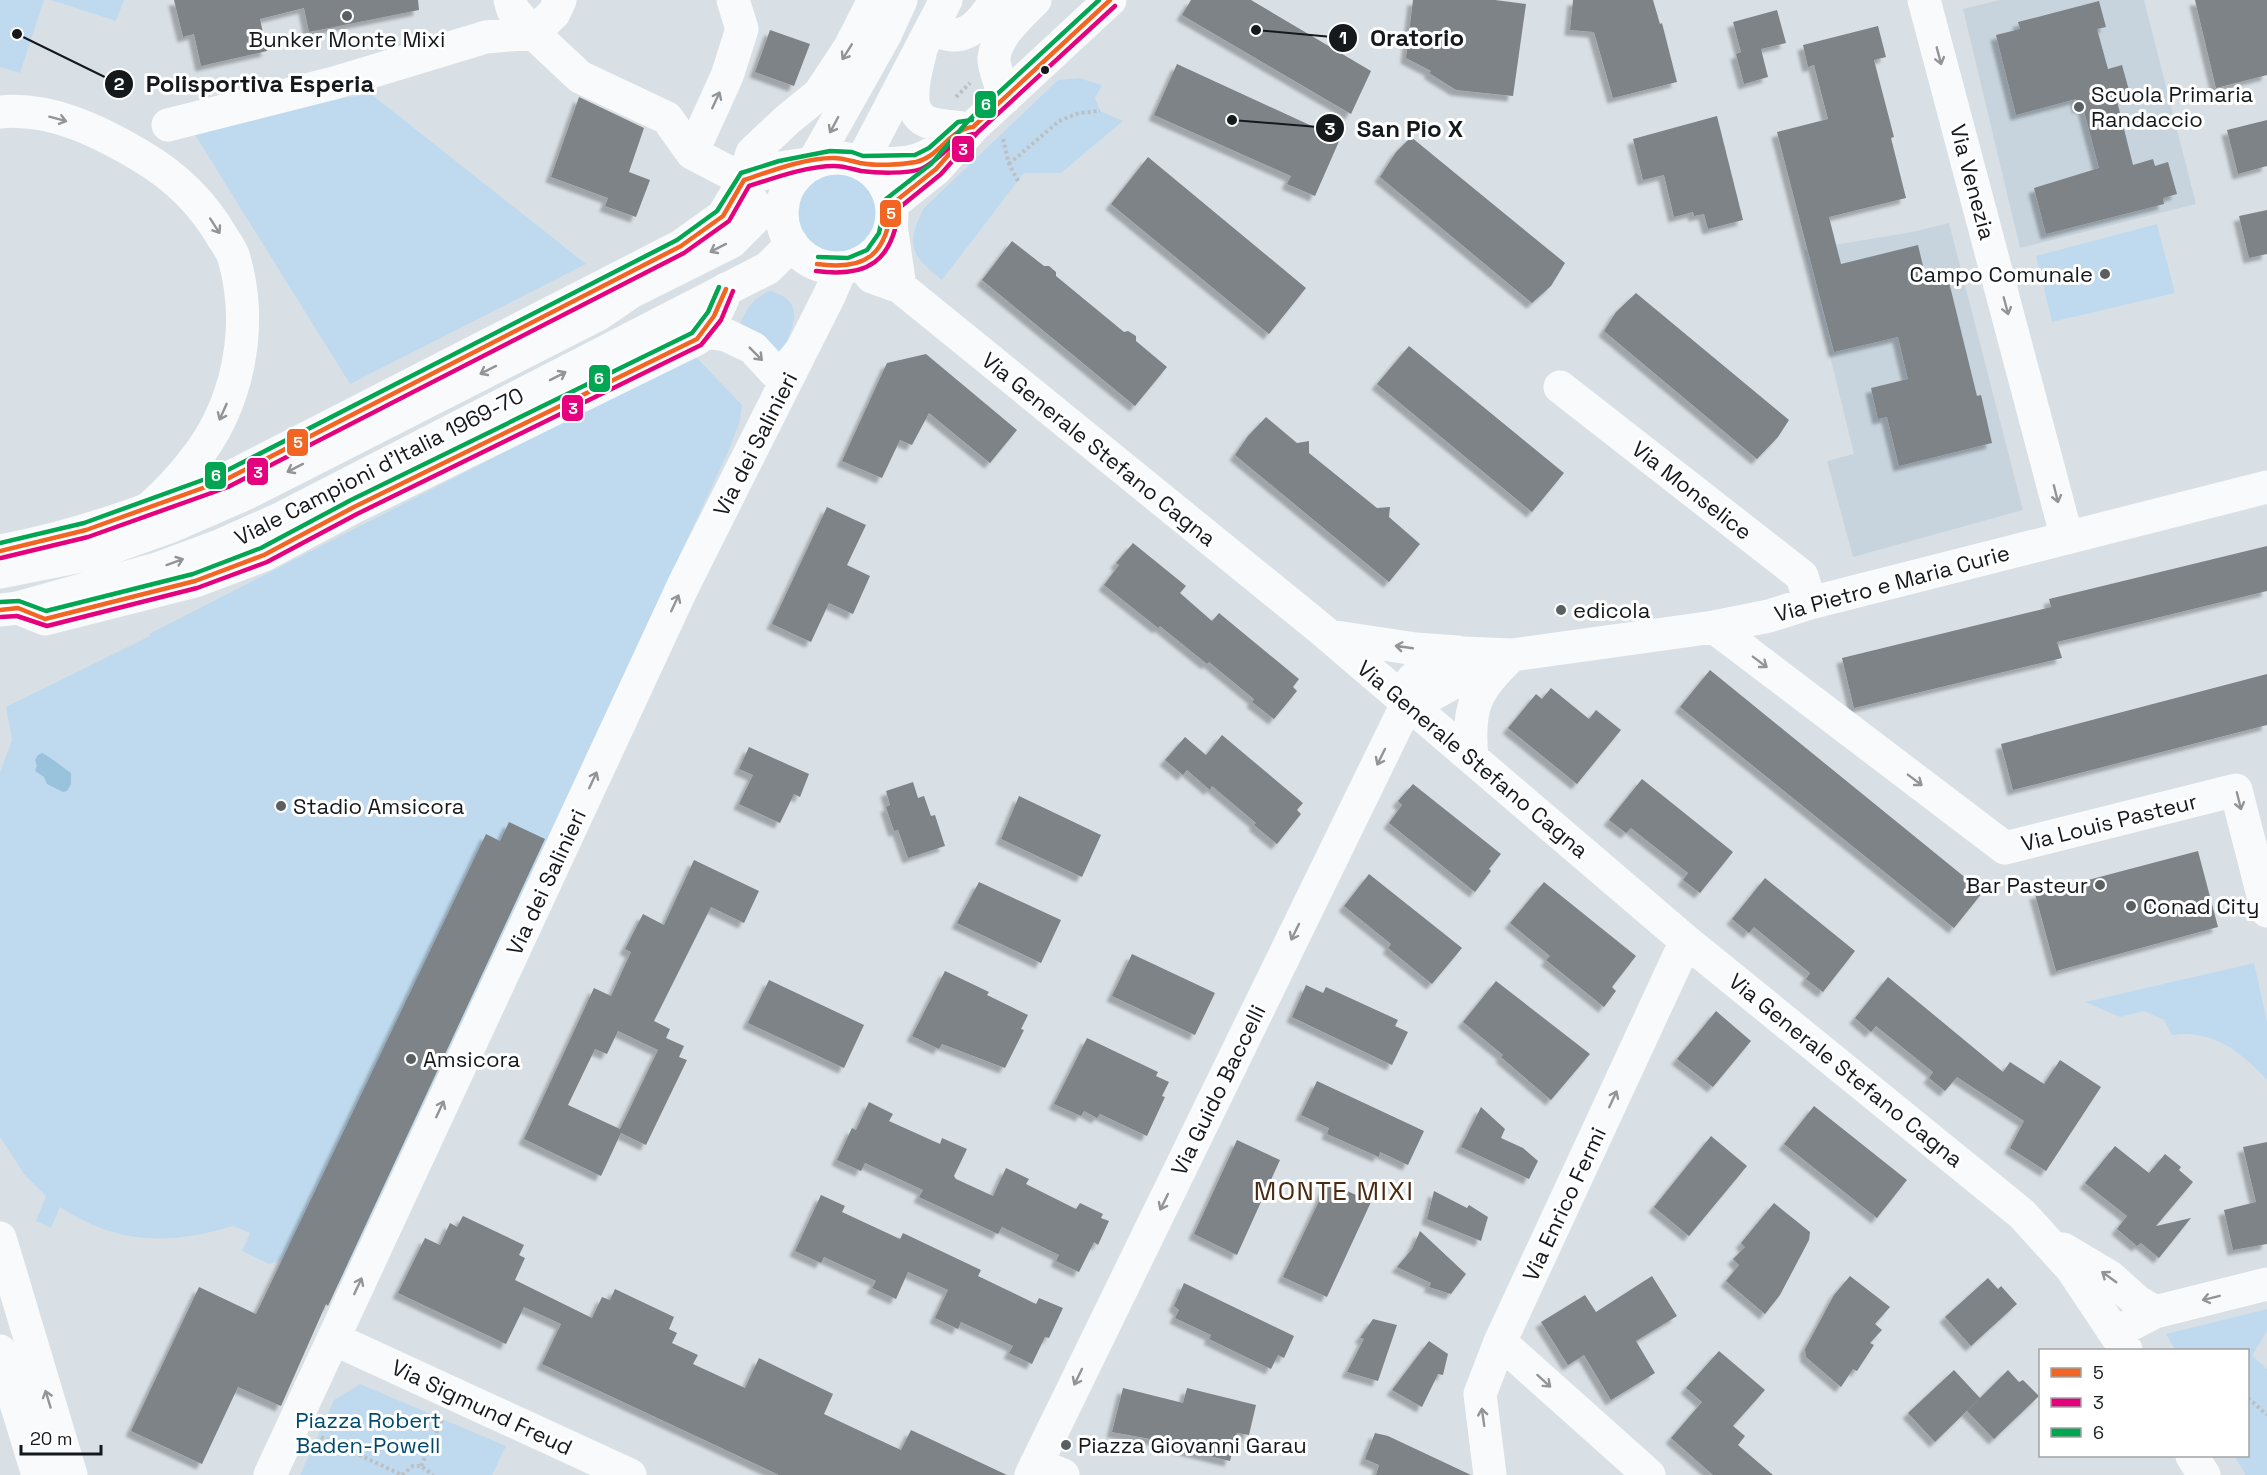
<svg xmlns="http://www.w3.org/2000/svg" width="2267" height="1475" viewBox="0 0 2267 1475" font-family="'Space Grotesk',sans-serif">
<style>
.built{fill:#c7d4de}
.green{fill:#bfdaee}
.water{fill:#99c2dd}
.building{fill:#7e8387;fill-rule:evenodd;filter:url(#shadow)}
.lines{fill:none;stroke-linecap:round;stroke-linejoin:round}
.path{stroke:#bdc0c2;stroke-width:4;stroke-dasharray:3 3;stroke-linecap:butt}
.minor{stroke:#f9fafb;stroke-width:33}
.major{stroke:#f9fafb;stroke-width:33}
.highway{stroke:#f9fafb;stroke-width:33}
.bus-1-casing{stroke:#fff;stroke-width:9}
.bus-2-casing{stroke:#fff;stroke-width:9}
.bus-3-casing{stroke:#fff;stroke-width:9}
.bus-1{stroke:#f26522;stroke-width:4.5}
.bus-2{stroke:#e5007d;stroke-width:4.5}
.bus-3{stroke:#00a651;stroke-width:4.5}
.oneway{stroke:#929597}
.poi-dot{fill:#5a5f62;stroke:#fff;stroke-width:2}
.bus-dot{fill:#15191c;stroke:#fff;stroke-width:2}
.labels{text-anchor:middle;stroke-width:6;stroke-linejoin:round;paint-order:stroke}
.poi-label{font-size:22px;fill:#15191c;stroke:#fff;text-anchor:start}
.street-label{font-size:22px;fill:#15191c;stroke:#fff}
.park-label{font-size:22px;fill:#014a6e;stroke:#fff}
.quarter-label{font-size:26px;letter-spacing:1.5px;fill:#4a2b11;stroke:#fff}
.leader{fill:none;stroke:#15191c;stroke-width:2}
.callout-dot{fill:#15191c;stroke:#fff;stroke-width:2}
.mark-label{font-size:18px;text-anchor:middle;font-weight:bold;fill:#fff}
.callout-label{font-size:24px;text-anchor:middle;font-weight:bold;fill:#15191c;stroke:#fff;stroke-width:6;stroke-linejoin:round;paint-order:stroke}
.line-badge{stroke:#fff;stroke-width:2}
.badge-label{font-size:16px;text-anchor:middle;font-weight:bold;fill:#fff}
</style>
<defs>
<filter id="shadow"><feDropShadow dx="-5.5" dy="5.5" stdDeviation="1.5" flood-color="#0004"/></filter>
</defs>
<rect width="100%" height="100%" fill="#d9e0e5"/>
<path class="built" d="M2000 0H2144L2196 204 2020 248 1963 9Z
M1949 223 2023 510 1853 557 1827 461 1854 454 1804 250 1912 232Z"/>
<path class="green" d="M0 0H44L20 73 0 67Z
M51 0H124L116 21Z
M1079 78 1102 85 1095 98 1100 111 1123 121 1061 173H1024L942 280C911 256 905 245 924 208L1058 80Z
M371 94 586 264 350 384 192 130 329 100Z
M793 213a44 44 0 1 1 88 0a44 44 0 1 1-88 0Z
M2157 224 2175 293 2052 322 2036 256Z
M770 291C808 301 793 329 780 354L739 326C746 310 752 298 770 291Z
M694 355 742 405 740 421 728 452 339 1284 283 1260 269 1264 242 1251 250 1233 233 1226C171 1245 117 1245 60 1207L51 1228 36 1221 46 1196 24 1174 0 1137V772L12 740 6 707 150 636 149 634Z
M2254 963 2267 1021V1080C2241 1052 2213 1029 2172 1035L2164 1020 2144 1011 2120 1017 2085 1002Z
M2267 1309V1331L2252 1356 2267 1369V1475H2246L2234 1456H2248V1350H2175L2166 1334Z
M360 1384 506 1446 492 1475H300L334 1400Z"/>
<path class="water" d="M42 753C53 759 61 766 71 773V784L67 791 63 792 47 784 44 777 35 771 37 766 35 760 38 755Z"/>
<path class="building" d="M174 0H418L419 10 309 32 304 8 260 19 267 51 201 66 194 34 183 37Z
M1191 0H1251L1371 71 1351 114 1182 15Z
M1413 0H1495L1526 4 1513 96 1456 90 1429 73 1431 71 1406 58Z
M1573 0H1653L1660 24 1662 23 1677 82 1613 98 1594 32 1570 30Z
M2195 0H2267V75L2216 88Z
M2099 1 2106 27 2097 29 2108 69 2122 65 2130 94 2116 97 2133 165 2153 159 2155 166 2168 162 2177 194 2163 198 2164 204 2046 234 2034 188 2099 168 2083 107 2078 108 2076 99 2016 115 1996 35 2020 29 2018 22Z
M1777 10 1786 43 1761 49 1768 77 1744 84 1736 54 1741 52 1733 22Z
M1878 26 1886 57 1874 60 1894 137 1891 138 1906 198 1829 217 1841 264 1918 245 1924 270 1931 268 1935 285 1949 282 1977 396 1981 395 1992 443 1899 466 1887 417 1878 419 1871 388 1908 379 1898 337 1834 352 1777 132 1828 119 1814 65 1808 67 1803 45Z
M770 30 810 44 794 86 755 72Z
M1177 64 1340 139 1315 196 1287 184 1291 176 1154 115Z
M579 97 644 128 629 172 650 180 636 217 605 206 608 198 551 177Z
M1717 116 1743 220 1708 229 1704 214 1694 216 1693 212 1674 217 1664 175 1643 180 1633 139Z
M2267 120V166L2238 174 2227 130Z
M1411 137 1565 263 1551 286 1532 303 1380 177 1396 152Z
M1148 157 1306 288 1269 334 1111 204Z
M2267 210V254L2249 258 2239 216Z
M1012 241 1044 266H1049L1056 272V276L1124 332 1128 331 1136 336V341L1167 367 1135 406 982 280Z
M1636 293 1789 420 1778 437 1757 459 1604 331 1616 312Z
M1409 346 1564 473 1532 512 1377 384Z
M926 354 1017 430 990 463 929 413 912 445 900 440 882 478 842 461 887 363Z
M1266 417 1297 443 1309 441V453L1377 508 1390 507 1389 517 1420 544 1389 582 1235 455 1248 436Z
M827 507 866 525 847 565 870 576 853 614 829 603 811 642 772 624Z
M1133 543 1186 586 1180 593 1212 621 1219 613 1299 679 1293 687 1297 691 1274 719 1252 702 1254 699 1209 662 1207 664 1160 626 1158 628 1104 585 1119 565 1116 563Z
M2267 546V591L2057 642 2062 658 1854 708 1842 658 2051 607 2049 599Z
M1710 670 1983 892 1954 928 1680 707Z
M2267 674V725L2013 790 2001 744Z
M1551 688 1589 719 1596 710 1621 730 1577 784 1508 728 1536 694 1542 699Z
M1222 735 1303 803 1297 810 1301 814 1277 844 1254 825 1256 823 1212 786 1210 790 1187 770 1183 775 1165 760 1185 737 1206 755Z
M749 747 809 774 800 797 794 794 780 823 739 804 753 775 739 769Z
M1642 779 1733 852 1700 893 1683 880 1688 873 1631 828 1626 833 1609 820Z
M913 782 918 798 924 796 931 816 935 815 945 846 908 858 898 830 894 831 886 807 890 805 886 791Z
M1413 784 1501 854 1489 869 1491 871 1475 892 1389 823 1402 805 1398 801Z
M1019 796 1101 835 1082 877 1001 839Z
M509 822 545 839 328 1306 326 1304 281 1406 238 1387 202 1464 131 1431 199 1287 256 1314 486 834 500 841Z
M2198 851 2218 927 2056 971 2035 894Z
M694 860 759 891 744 923 711 907 654 1021 670 1029 666 1038 684 1046 679 1057 687 1060 646 1145 621 1133 601 1176 524 1139 594 988 611 996 631 952 625 949 643 914 664 925ZM618 1031 658 1050 620 1129 568 1105 595 1049 607 1054Z
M1369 874 1462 948 1432 984 1388 948 1391 944 1344 906Z
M1765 878 1855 951 1823 992 1806 979 1810 973 1754 927 1749 933 1732 919Z
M979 882 1061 920 1041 963 957 923Z
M1544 882 1636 956 1612 987 1616 991 1604 1007 1546 960 1550 956 1510 923Z
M1132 954 1215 993 1195 1035 1112 996Z
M945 971 989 992 987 995 1028 1015 1021 1029 1024 1030 1005 1068 942 1044 939 1049 912 1036Z
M1888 977 2003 1072 2010 1062 2044 1084 2060 1060 2101 1087 2046 1171 2010 1148 2024 1121 1957 1077 1945 1091 1929 1078 1933 1072 1876 1026 1871 1032 1855 1018Z
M769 980 864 1025 844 1068 748 1023Z
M1496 981 1590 1054 1551 1100 1501 1057 1503 1055 1463 1022Z
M1306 985 1323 993 1326 987 1398 1020 1395 1026 1408 1032 1392 1065 1292 1017Z
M1716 1011 1751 1041 1713 1087 1677 1059Z
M1087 1038 1158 1072 1156 1076 1169 1082 1162 1096 1165 1097 1147 1136 1100 1114 1097 1118 1084 1111 1081 1116 1054 1104Z
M1317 1081 1424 1131 1408 1165 1380 1152 1379 1157 1327 1134 1329 1128 1301 1115Z
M869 1102 893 1114 889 1121 940 1144 942 1138 967 1149 954 1176 956 1179 993 1196 1006 1168 1029 1179 1026 1184 1076 1209 1080 1203 1103 1214 1101 1218 1109 1221 1098 1245 1094 1242 1079 1272 1056 1261 1059 1255 1002 1227 998 1234 919 1197 923 1190 865 1163 861 1171 837 1160 852 1128 856 1130Z
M1814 1106 1907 1180 1877 1218 1784 1144Z
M1481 1107 1505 1129 1501 1138 1523 1148 1538 1161 1529 1179 1461 1147Z
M1711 1136 1747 1166 1689 1236 1654 1207Z
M1237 1140 1280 1160 1237 1255 1194 1234Z
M2267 1142V1244L2233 1250 2224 1210 2256 1202 2243 1147Z
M2115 1146 2149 1173 2165 1154 2181 1167 2179 1170 2193 1182 2156 1226 2191 1218 2159 1258 2141 1243 2137 1246 2117 1229 2127 1216 2085 1183Z
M1328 1182 1371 1202 1327 1297 1283 1277Z
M1434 1191 1467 1208 1469 1205 1488 1217 1481 1241 1427 1219Z
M821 1195 845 1206 842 1212 900 1239 903 1233 981 1270 978 1276 1036 1304 1039 1298 1063 1308 1049 1338 1045 1337 1032 1364 1009 1353 1013 1346 961 1322 958 1329 935 1318 948 1290 908 1272 896 1299 872 1288 876 1281 824 1257 821 1263 795 1251Z
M1774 1203 1810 1232 1809 1240 1780 1295 1765 1314 1726 1281 1739 1265 1733 1259 1745 1247 1741 1243Z
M463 1216 524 1245 519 1255 525 1258 515 1280 592 1318 602 1297 610 1300 615 1289 674 1317 669 1329 677 1333 672 1343 698 1355 693 1364 745 1388 759 1358 833 1394 824 1414 875 1438 901 1450 911 1430 1007 1475H779L542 1364 561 1324 524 1307 506 1344 398 1293 425 1238 440 1245 450 1223 457 1227Z
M1420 1231 1466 1274 1451 1294 1429 1287 1431 1283 1397 1267 1412 1249Z
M1652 1276 1677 1316 1636 1341 1655 1373 1611 1400 1584 1355 1568 1365 1541 1322 1585 1295 1596 1312Z
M1850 1276 1890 1307 1875 1324 1882 1330 1870 1343 1874 1345 1857 1371 1853 1369 1841 1387 1806 1357 1805 1349 1834 1295Z
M1988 1278 1998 1289 2001 1286 2017 1304 1971 1346 1945 1317Z
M1184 1283 1294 1336 1284 1358 1278 1355 1271 1369 1209 1339 1211 1335 1175 1318 1179 1310 1174 1306Z
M1373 1319 1397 1325 1378 1381 1347 1372 1364 1339 1360 1338Z
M1429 1341 1448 1354 1443 1375 1438 1374 1422 1407 1392 1390Z
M1719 1351 1765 1390 1733 1426 1745 1436 1738 1445 1773 1475H1713L1671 1438 1702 1402 1686 1388Z
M1954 1370 1980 1398 1935 1442 1908 1413Z
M2008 1370 2019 1382 2023 1380 2039 1396 1994 1439 1967 1411Z
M1123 1388 1183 1403 1187 1388 1256 1405 1249 1435 1237 1433 1230 1461 1161 1444V1441L1112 1432Z
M1375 1433 1388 1436 1471 1475H1376L1379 1465 1365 1459Z"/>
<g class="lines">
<path class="path" d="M956 97 970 83
M1003 139 1009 164 1018 181
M1009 164 1059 121 1079 113 1100 111
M2248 1398 2267 1415
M321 1437 402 1475
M421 1466 442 1420
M402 1475 413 1466H421L433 1475"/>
<path class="minor" d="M510 0 513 10 533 33 580 77 667 118 692 153 744 180 751 200
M1924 0 2067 538
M931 30C938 31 947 35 954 35 974 35 987 14 996 0
M533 33 554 13 560 0
M920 54C916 71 905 103 921 118 930 126 950 126 962 128
M1005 98C1002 88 993 66 994 57 997 35 1020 15 1035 0
M168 125 334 83 486 37 533 33
M692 153 727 76 742 29 733 0
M861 163C895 164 918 167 945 144
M744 180 780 168 813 163
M892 204 936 169 973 127 1110 0
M891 225 900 287
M860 263 872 277 900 287 1321 629 1686 941 2022 1214 2072 1269 2126 1350
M704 332 726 335 753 348 776 373 787 368 801 351
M1560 387 1802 576 1810 603
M0 551C78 537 151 509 225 480L681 246 723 216 744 180 752 153 787 120 819 94 850 47 874 0
M18 608 45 619 195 581 264 555 354 507 697 339C711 324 720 309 726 289
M1714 627 2005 848 2236 790 2267 911
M1329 636 1416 649 1457 652
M1407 704C1440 697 1456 671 1492 674
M1472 758C1467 706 1475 691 1512 655
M2063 1249 2110 1277 2138 1302 2155 1312
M2115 1333 2155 1312 2267 1284
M334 1339 630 1475
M1500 1342 1649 1475
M2192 1456 2204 1475
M1036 1464 1063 1475
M270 1475 684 584 830 294 841 268
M1031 1475 1407 704 1412 680 1429 664 1462 653 1512 655 1714 627 1769 616 1810 603 2267 487
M1490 1475 1480 1394 1500 1342 1686 941"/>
<path class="major" d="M782 213a55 55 0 1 1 110 0a55 55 0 1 1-110 0Z
M813 163 884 37 901 0
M861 163 946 0
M0 572 96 553 169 527 247 493 599 314 631 292 731 242 757 216 783 205
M0 610 18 608 157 569 219 546 282 518 768 268 792 244"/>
<path class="highway" d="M0 112C50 107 99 131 141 156 175 176 203 203 223 238 227 244 232 251 234 258 254 328 238 407 192 463 165 498 130 525 96 553
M0 1238 71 1475
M0 1351 38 1475"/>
<g class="bus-1-casing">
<path id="bus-1" d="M817 264C867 271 887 254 892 204L936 169 961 141
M0 551 86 530 225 480 681 246 723 216 744 180C771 171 805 158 833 158 843 158 851 161 860 163 876 166 900 165 916 162 939 157 950 129 973 127L1110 0
M0 610 18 608 45 619 195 581 264 555 354 507 697 339 714 316 726 289"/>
</g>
<g class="bus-2-casing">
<path id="bus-2" d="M816 271C868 278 893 261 899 208L941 174 978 132 1115 6
M1 558 88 537 228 487 684 253 729 221 749 186C774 178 807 166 834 166 844 166 852 169 861 171 876 173 907 174 921 169 940 161 955 136 974 134
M1 617 17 616 47 626 197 588 267 562 357 514 701 345 721 320 733 291"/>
</g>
<g class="bus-3-casing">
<path id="bus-3" d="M818 257 848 258 867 250 879 233 886 199 931 164 968 121 1099 0
M0 543 84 523 222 473 677 240 717 211 741 173 779 161 830 151 852 152 863 156 915 155 929 148 958 122 972 120
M0 602 19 601 46 611 193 574 261 548 351 500 692 333 708 312 719 287"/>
</g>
<use href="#bus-1" class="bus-1"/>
<use href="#bus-2" class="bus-2"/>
<use href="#bus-3" class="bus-3"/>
</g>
<defs><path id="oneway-shaft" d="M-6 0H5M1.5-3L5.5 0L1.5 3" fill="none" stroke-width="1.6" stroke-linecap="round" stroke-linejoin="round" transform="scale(1.5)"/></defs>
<g class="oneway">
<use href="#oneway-shaft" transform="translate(847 52) rotate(122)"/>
<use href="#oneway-shaft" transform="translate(1939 56) rotate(75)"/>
<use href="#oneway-shaft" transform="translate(716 100) rotate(-65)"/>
<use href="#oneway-shaft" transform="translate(58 119) rotate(15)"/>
<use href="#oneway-shaft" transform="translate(834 125) rotate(118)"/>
<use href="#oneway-shaft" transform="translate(215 226) rotate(57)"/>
<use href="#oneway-shaft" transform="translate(718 248) rotate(153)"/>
<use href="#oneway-shaft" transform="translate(2006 306) rotate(75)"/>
<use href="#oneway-shaft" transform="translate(756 354) rotate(45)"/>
<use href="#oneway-shaft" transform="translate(488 370) rotate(153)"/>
<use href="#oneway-shaft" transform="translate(558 376) rotate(-27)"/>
<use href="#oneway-shaft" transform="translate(223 412) rotate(114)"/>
<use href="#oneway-shaft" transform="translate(295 468) rotate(153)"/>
<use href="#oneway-shaft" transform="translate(2056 494) rotate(76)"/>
<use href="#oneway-shaft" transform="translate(175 562) rotate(-20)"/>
<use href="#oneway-shaft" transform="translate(675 603) rotate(-65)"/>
<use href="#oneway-shaft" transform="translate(1404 647) rotate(-172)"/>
<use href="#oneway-shaft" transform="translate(1760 662) rotate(37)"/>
<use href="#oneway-shaft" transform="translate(1381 757) rotate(116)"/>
<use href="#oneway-shaft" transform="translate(593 780) rotate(-65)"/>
<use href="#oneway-shaft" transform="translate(1915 780) rotate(37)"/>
<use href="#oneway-shaft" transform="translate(2239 801) rotate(76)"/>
<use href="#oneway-shaft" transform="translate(1295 932) rotate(116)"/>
<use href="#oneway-shaft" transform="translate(1613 1099) rotate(-65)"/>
<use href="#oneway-shaft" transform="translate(440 1109) rotate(-65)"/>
<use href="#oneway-shaft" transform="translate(1164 1202) rotate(116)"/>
<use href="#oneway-shaft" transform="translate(2109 1277) rotate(-144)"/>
<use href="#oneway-shaft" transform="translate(358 1286) rotate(-65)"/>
<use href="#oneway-shaft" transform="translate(2211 1298) rotate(166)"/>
<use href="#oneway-shaft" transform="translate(1078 1377) rotate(116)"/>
<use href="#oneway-shaft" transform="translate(1544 1381) rotate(42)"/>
<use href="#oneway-shaft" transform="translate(48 1399) rotate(-107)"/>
<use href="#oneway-shaft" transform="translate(1483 1417) rotate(-98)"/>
</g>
<g class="poi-dot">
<circle cx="347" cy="16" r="6"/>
<circle cx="2079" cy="107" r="6"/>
<circle cx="2105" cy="274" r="6"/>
<circle cx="1561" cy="610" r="6"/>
<circle cx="281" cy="806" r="6"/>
<circle cx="2100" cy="885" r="6"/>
<circle cx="2131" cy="906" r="6"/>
<circle cx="411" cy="1059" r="6"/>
<circle cx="1066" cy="1445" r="6"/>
</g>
<circle class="bus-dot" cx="1045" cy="70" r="5"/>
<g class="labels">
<g class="poi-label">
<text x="347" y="47" text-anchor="middle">Bunker Monte Mixi</text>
<text x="2091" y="102">Scuola Primaria<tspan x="2091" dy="25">Randaccio</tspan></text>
<text x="2093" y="282" text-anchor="end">Campo Comunale</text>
<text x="1573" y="618">edicola</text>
<text x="293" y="814">Stadio Amsicora</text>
<text x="2088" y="893" text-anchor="end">Bar Pasteur</text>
<text x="2143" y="914">Conad City</text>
<text x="423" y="1067">Amsicora</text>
<text x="1078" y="1453">Piazza Giovanni Garau</text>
</g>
<g class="street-label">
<text transform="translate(1973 182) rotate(75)" y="8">Via Venezia</text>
<text transform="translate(755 444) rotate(-63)" y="8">Via dei Salinieri</text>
<text transform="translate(1099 449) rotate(39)" y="8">Via Generale Stefano Cagna</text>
<text transform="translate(379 466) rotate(-27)" y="8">Viale Campioni d'Italia 1969-70</text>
<text transform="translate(1692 490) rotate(38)" y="8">Via Monselice</text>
<text transform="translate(1892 583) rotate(-15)" y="8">Via Pietro e Maria Curie</text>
<text transform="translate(1473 759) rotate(40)" y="8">Via Generale Stefano Cagna</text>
<text transform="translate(2109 822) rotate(-14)" y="8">Via Louis Pasteur</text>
<text transform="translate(546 882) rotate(-65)" y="8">Via dei Salinieri</text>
<text transform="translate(1846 1070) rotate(39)" y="8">Via Generale Stefano Cagna</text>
<text transform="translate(1218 1090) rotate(-64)" y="8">Via Guido Baccelli</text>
<text transform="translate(1564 1204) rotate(-65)" y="8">Via Enrico Fermi</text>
<text transform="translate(482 1407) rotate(25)" y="8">Via Sigmund Freud</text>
</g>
<g class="park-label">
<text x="368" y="1428">Piazza Robert<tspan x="368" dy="25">Baden-Powell</tspan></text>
</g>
<g class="quarter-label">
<text x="1334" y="1200">MONTE MIXI</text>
</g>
</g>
<path class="leader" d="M1256 30L1343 38M17 34L119 84M1232 120L1330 128"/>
<g class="callout-dot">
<circle cx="1256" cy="30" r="6"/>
<circle cx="17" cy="34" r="6"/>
<circle cx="1232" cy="120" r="6"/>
<circle cx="1343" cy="38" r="15"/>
<circle cx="119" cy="84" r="15"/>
<circle cx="1330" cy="128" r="15"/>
</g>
<g class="mark-label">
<text x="1343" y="44">1</text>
<text x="119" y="90">2</text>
<text x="1330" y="135">3</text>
</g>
<g class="callout-label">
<text x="1417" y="46">Oratorio</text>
<text x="260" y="92">Polisportiva Esperia</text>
<text x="1410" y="137">San Pio X</text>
</g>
<g class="line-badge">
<rect x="974" y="90" width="23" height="29" rx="6" fill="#00a651"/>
<rect x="951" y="135" width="24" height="28" rx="6" fill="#e5007d"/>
<rect x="879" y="199" width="23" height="29" rx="6" fill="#f26522"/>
<rect x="588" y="364" width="23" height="29" rx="6" fill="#00a651"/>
<rect x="561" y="394" width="23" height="28" rx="6" fill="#e5007d"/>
<rect x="286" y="428" width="23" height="29" rx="6" fill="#f26522"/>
<rect x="246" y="457" width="23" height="29" rx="6" fill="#e5007d"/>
<rect x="204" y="461" width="23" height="29" rx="6" fill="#00a651"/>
</g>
<g class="badge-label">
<text x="986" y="110">6</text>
<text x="963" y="155">3</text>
<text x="891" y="219">5</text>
<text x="599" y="384">6</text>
<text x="573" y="414">3</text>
<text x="298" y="448">5</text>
<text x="258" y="478">3</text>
<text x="216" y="481">6</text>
</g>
<rect x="2039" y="1349" width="210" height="108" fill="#ffffff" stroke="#a1a3a4" stroke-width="1.5"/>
<rect x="2051" y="1368" width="30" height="9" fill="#f26522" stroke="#a1a3a4" stroke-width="1.5"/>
<text x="2093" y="1379" font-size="18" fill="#15191c">5</text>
<rect x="2051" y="1398" width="30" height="9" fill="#e5007d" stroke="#a1a3a4" stroke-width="1.5"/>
<text x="2093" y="1409" font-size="18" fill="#15191c">3</text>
<rect x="2051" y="1428" width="30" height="9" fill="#00a651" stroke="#a1a3a4" stroke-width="1.5"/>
<text x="2093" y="1439" font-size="18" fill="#15191c">6</text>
<path d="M21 1445v9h80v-9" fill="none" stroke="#15191c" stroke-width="3"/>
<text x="30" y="1445" font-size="18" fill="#15191c" stroke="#ffffff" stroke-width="4.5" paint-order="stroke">20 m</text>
</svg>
